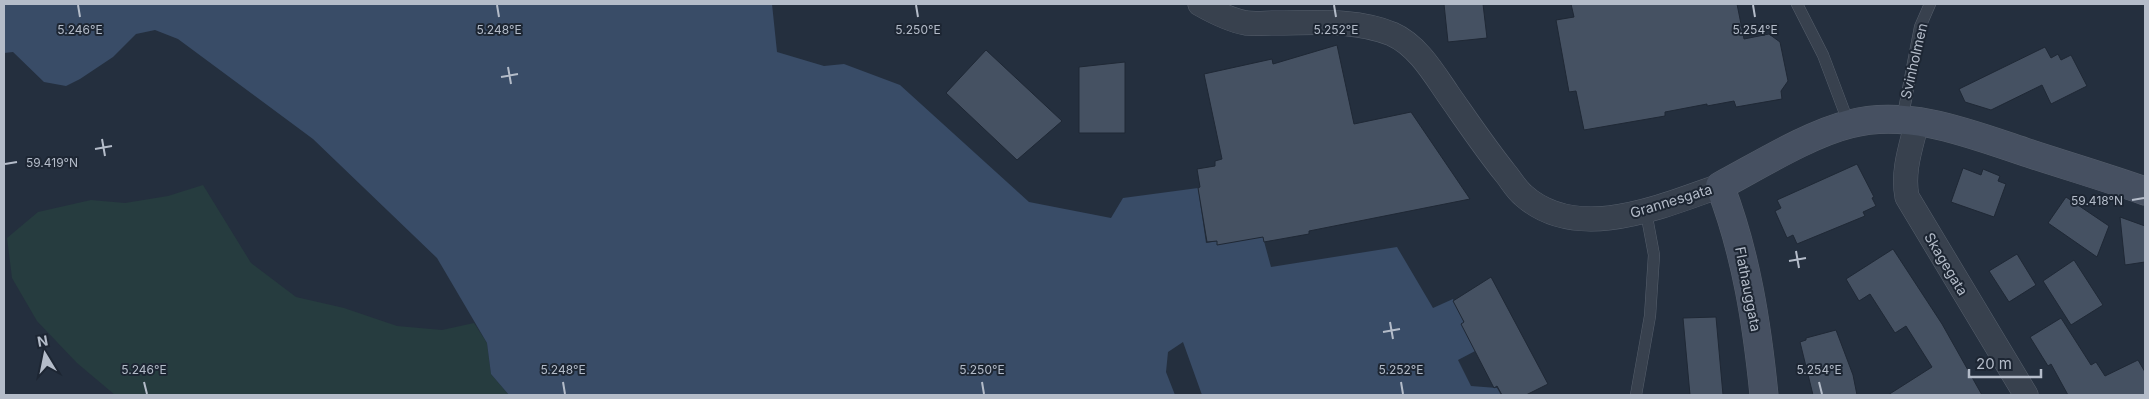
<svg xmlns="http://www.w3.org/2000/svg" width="2149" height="399" viewBox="0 0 2149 399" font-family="Inter,sans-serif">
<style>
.green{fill:#263c3f}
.water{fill:#394c67}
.building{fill:#455162;stroke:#1f2835}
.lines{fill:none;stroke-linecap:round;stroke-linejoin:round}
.lane-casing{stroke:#565f6c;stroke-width:12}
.street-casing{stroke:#565f6c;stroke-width:25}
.secondary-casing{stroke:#565f6c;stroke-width:29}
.lane{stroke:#38414e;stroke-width:11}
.street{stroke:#38414e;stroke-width:24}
.secondary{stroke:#465061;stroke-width:28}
.ticks{fill:none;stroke:#b4bcc9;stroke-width:2}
.labels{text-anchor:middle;stroke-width:4;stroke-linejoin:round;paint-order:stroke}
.street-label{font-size:14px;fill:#b4bcc9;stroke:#1d2633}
.ticks-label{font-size:12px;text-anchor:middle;fill:#b4bcc9;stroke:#1d2633;stroke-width:4;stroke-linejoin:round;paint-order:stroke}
</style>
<rect width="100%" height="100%" fill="#242f3e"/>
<path class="green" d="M203 185 251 263 296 297 344 308 397 326 442 330 474 323 487 343 491 374 509 395H115L77 363 37 321 12 278 7 238 38 212 91 200 125 203 168 196Z"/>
<path class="water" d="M4 4H772L777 52 824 66 844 64 900 85 1029 202 1111 218 1123 198 1198 188 1206 243 1262 234 1271 267 1397 247 1433 308 1453 299 1477 350 1458 360 1471 386 1497 388 1501 395H1202L1183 342 1168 352 1166 372 1175 395H509L491 374 487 343 437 258 313 139 178 39 155 30 136 34 113 57 80 79 66 86 44 82 13 52 4 53Z"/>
<path class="building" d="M1444 4H1483L1487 38 1448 42Z
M1571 4H1737L1744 39 1769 34 1780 42 1788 81 1781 91 1782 99 1736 107 1734 101 1707 106V104L1665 112V116L1584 130 1576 91 1569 92 1556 20 1574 17Z
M1337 45 1354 124 1411 112 1470 199 1309 231V234L1264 242 1263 237 1217 245V241L1207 242 1198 188 1200 187 1197 169 1215 166V161L1222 159 1204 74 1272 59 1273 64Z
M2045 47 2051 58 2058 54 2061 60 2071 55 2087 86 2051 104 2042 85 1991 110 1965 102 1959 89Z
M986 50 1062 121 1017 160 946 93Z
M1125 62V133H1079V67Z
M1857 164 1874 197 1872 198 1876 206 1863 212 1865 216 1797 244 1793 235 1787 238 1775 211 1781 208 1777 200Z
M1963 168 1981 175 1983 169 2000 176 1998 181 2006 184 1994 217 1951 202Z
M2066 197 2109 226 2097 257 2048 223Z
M2120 217 2145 226V262L2125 265Z
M1893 249 1942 324 1982 395H1888L1932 367 1906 326 1895 333 1870 294 1859 301 1846 279Z
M2017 254 2036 285 2009 302 1989 271Z
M2074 260 2103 305 2071 325 2043 281Z
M1491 277 1548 384 1526 395H1502L1497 386 1494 388 1461 324 1464 322 1453 301Z
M1716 317 1723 395H1690L1683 318Z
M2061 318 2091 365 2096 362 2105 376 2138 360 2145 372V395H2068L2051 364 2048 366 2030 337Z
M1836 330 1853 375 1857 395H1813L1800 342 1806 340V338Z"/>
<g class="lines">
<g class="lane-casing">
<path id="lane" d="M1797 4 1823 55 1849 124
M1902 120 1920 27 1930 4
M1636 395 1650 316 1654 255 1646 212"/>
</g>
<g class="street-casing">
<path id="street" d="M1200 4C1214 12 1230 20 1246 23 1255 24 1266 23 1276 23 1315 23 1355 19 1392 34 1417 45 1433 72 1448 94 1467 121 1485 148 1506 174 1511 180 1516 189 1523 195 1577 244 1662 206 1720 186
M1917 122C1911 147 1902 171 1907 197L2026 395"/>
</g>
<g class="secondary-casing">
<path id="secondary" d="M1764 395C1757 324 1746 253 1720 186 1758 166 1809 134 1850 124 1911 108 1976 136 2034 155 2071 167 2108 178 2145 191"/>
</g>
<use href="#lane" class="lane"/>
<use href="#street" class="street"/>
<use href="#secondary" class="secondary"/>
</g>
<path class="ticks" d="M78 5 80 17M497 5 499 17M916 5 918 17M1334 5 1336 17M1753 5 1755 17M508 67 511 84M501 77 518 74M102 139 105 156M95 149 112 146M5 164 17 162M2132 200 2144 198M1796 251 1799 268M1789 261 1806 258M1390 322 1393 339M1383 332 1400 329M144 382 147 394M563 382 565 394M982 382 984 394M1401 382 1403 394M1819 382 1822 394"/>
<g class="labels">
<g class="street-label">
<text transform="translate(1914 61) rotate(-77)" y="5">Svinholmen</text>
<text transform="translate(1671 201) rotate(-17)" y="5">Grannesgata</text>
<text transform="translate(1946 264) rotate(59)" y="5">Skagegata</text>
<text transform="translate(1748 289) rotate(79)" y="5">Flathauggata</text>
</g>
</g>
<g class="ticks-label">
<text x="80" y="34">5.246°E</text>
<text x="499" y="34">5.248°E</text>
<text x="918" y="34">5.250°E</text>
<text x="1336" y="34">5.252°E</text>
<text x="1755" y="34">5.254°E</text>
<text x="52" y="167">59.419°N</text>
<text x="2097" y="205">59.418°N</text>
<text x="144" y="374">5.246°E</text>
<text x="563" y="374">5.248°E</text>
<text x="982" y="374">5.250°E</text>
<text x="1401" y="374">5.252°E</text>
<text x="1819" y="374">5.254°E</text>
</g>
<rect width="2149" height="399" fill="none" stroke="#b4bcc9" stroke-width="10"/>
<g transform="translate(45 354) rotate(350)" stroke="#1d2633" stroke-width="4" paint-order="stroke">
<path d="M0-4L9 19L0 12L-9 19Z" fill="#b4bcc9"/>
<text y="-8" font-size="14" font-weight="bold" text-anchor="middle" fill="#b4bcc9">N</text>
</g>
<path d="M1969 369v8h72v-8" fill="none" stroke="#b4bcc9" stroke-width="2.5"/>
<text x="1976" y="369" font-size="15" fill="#b4bcc9" stroke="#1d2633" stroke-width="4" paint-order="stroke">20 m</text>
</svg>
